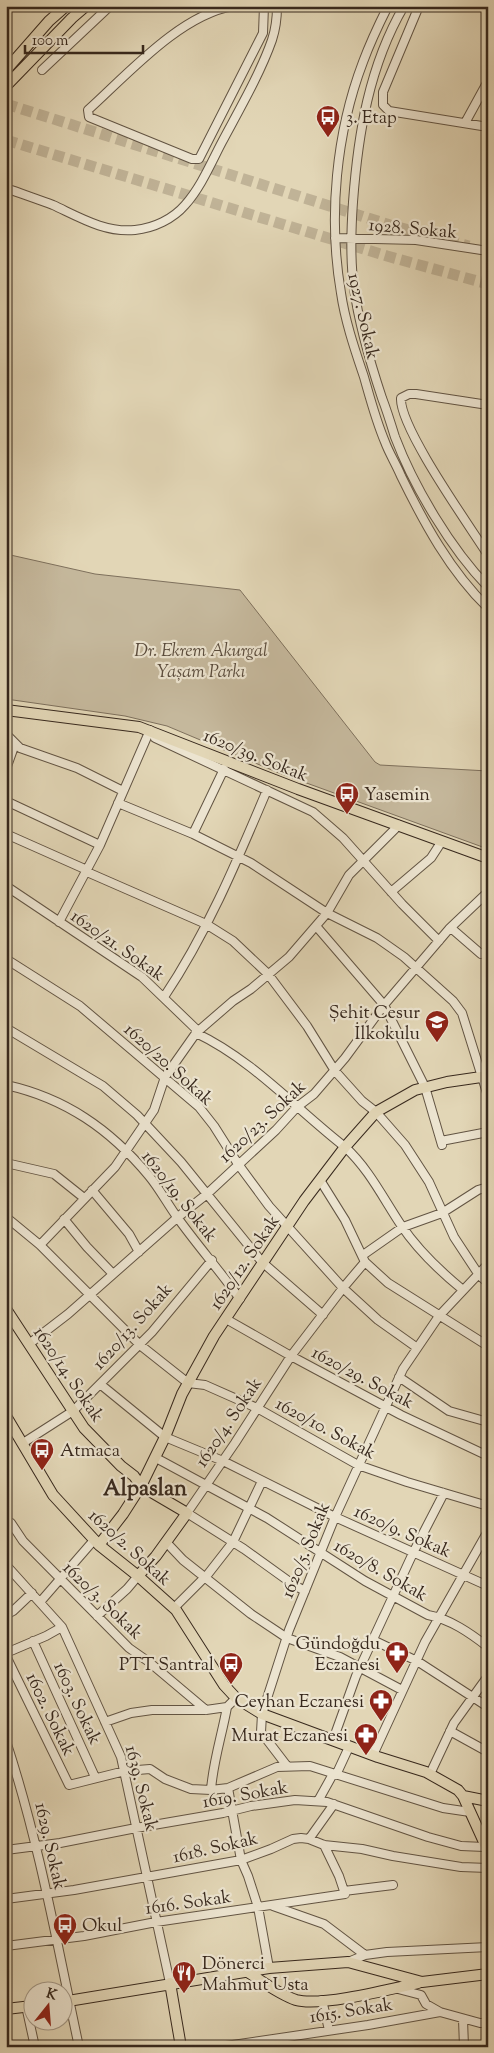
<svg xmlns="http://www.w3.org/2000/svg" width="494" height="2053" viewBox="0 0 494 2053" font-family="'Sorts Mill Goudy',serif">
<style>
.green{fill:#c5b89c;stroke:#7e705c}
.lines{fill:none;stroke-linecap:round;stroke-linejoin:round}
.highway-tunnel{stroke:#c0b397;stroke-width:11;stroke-dasharray:11 5.5;stroke-linecap:butt}
.minor-casing{stroke:#625443;stroke-width:10}
.major-casing{stroke:#37281d;stroke-width:12}
.minor{stroke:#ece4d0;stroke-width:8}
.major{stroke:#e2d6b6;stroke-width:10}
.labels{text-anchor:middle;stroke-width:4.5;stroke-linejoin:round;paint-order:stroke}
.poi-label{font-size:18px;fill:#37281d;stroke:#ece4d0;text-anchor:start}
.street-label{font-size:18px;fill:#37281d;stroke:#ece4d0}
.park-label{font-size:18px;font-style:italic;fill:#5a4c3d;stroke:#ece4d0}
.district-label{font-size:22px;font-weight:bold;fill:#37281d;stroke:#ece4d0}
</style>
<rect width="100%" height="100%" fill="#e2d6b6"/>
<filter id="stains"><feTurbulence type="fractalNoise" baseFrequency=".004" numOctaves="4"/><feColorMatrix values="0 0 0 0 .2 0 0 0 0 .09 0 0 0 0 .02 0 0 0 .5 -.17"/></filter>
<radialGradient id="worn" r=".72"><stop offset=".6" stop-color="#630" stop-opacity="0"/><stop offset="1" stop-color="#630" stop-opacity=".3"/></radialGradient>
<path class="green" d="M6 554 95 574 240 590 375 762 380 765 488 771V849L279 773 167 726 125 716 6 699Z"/>
<g class="lines">
<path class="highway-tunnel" d="M6 104 390 225 469 246
M6 140 387 256 488 284"/>
<g class="minor-casing">
<path id="minor" d="M233 6C180 15 128 74 88 110L89 117 192 159H199L263 33 264 6
M388 6C379 24 370 43 363 62 336 133 328 217 341 293 345 321 355 350 364 377 370 398 376 421 385 442 389 453 396 464 401 476 424 523 450 571 488 608
M404 6C369 66 358 134 353 202 351 230 350 260 354 288 359 325 370 362 382 398 387 411 391 424 395 437 414 487 451 549 488 587
M419 6 383 92V105L389 111 488 127
M42 70 110 6
M465 123 488 81
M6 188C22 194 37 199 53 205 79 217 105 233 135 230 154 228 173 219 185 205 201 187 211 163 222 142 239 110 260 74 272 40 276 28 277 18 277 6
M335 238 416 240 488 251
M488 405 416 394H409L401 398C399 427 469 525 488 555
M6 734 20 748 77 768 123 791
M155 738 313 812 343 838 402 904 439 941
M6 769 15 744
M6 801 100 845
M118 803 193 834 251 863 327 913 377 938 404 957 453 1001 462 1013 488 1096
M6 834 87 870
M193 834 224 769
M87 872 206 924 233 941 268 974 307 1026 335 1071 362 1101 376 1112 405 1145 429 1182 454 1237 479 1275 488 1283
M6 886 142 977 196 1029V1033C253 1060 296 1109 345 1147 369 1169 383 1198 401 1225 417 1249 441 1272 463 1290
M391 892 431 858 442 841
M59 922 100 845 150 730
M316 926 384 1005 425 1087 442 1145
M451 928 481 954
M6 959 80 1006 199 1107 214 1126 238 1164 269 1206 343 1288 378 1320 416 1347
M164 997C207 933 237 861 267 790
M6 1028 103 1086 137 1115 181 1162 262 1262 323 1315
M6 1085C65 1098 110 1129 149 1176 159 1188 167 1203 177 1217 197 1245 220 1271 240 1299
M441 1141 488 1132
M6 1163 54 1174 84 1198
M320 1180 345 1220 365 1262 388 1283 488 1346
M92 1190 129 1234 139 1252
M6 1217 40 1245 140 1345 188 1383 205 1385 257 1408 358 1465 407 1482 488 1506
M64 1219 87 1247 113 1274
M40 1245 115 1167 154 1110 165 1077 196 1033 233 1001 251 989 289 957 327 913 349 875 399 825
M363 1255 403 1227 442 1213 478 1190 488 1187
M226 1319 291 1356 401 1415 488 1456
M29 1344 68 1314 178 1217 207 1194 276 1130 297 1107 314 1094 345 1058 384 1005 449 929 488 892
M399 1377 449 1411 488 1422
M100 1384 165 1437 223 1461 335 1517 488 1586
M23 1443 73 1411 152 1332 212 1260
M156 1458 267 1518 365 1581 428 1615C450 1619 470 1633 488 1647
M11 1523 23 1541 129 1648 149 1662 206 1710
M166 1542 183 1560 251 1614 287 1638 340 1657 402 1690
M6 1565 62 1627 121 1757 170 1983
M305 1591 294 1585 244 1549 187 1513 235 1443 291 1356 343 1288 365 1262
M41 1601 94 1540
M174 1608 208 1574 233 1542 262 1481
M6 1615 13 1611 32 1593
M97 1616 127 1589 138 1576
M373 1640 417 1661 488 1707
M33 1641 95 1777
M6 1653 46 1636 62 1627
M6 1656 69 1785 125 1771 150 1769 165 1779 191 1789 211 1790 228 1788 277 1767 310 1766 443 1808 470 1812
M105 1722 131 1713 152 1710H206L227 1707 236 1698
M450 1731 488 1752
M333 1740 356 1676 413 1553 444 1493
M6 1741C39 1841 57 1944 79 2047
M373 1755 425 1642 488 1531
M287 1766 261 1732 262 1714 289 1630 335 1517 403 1369 439 1316 488 1264
M430 1774 454 1723 488 1676
M336 1775 349 1747
M228 1788 241 1860 248 1876 258 1907 269 1968
M211 1790C213 1762 222 1735 227 1707
M318 1801 333 1774
M309 1839 334 1804
M6 1850 60 1843 136 1828 223 1813 251 1806 295 1800 327 1802 428 1837 461 1846 485 1847
M344 1891 393 1885
M6 1899 74 1890 241 1860 271 1849 293 1839 301 1838 309 1839 324 1845 362 1849 393 1856 461 1867 488 1868
M273 1906 324 1924 365 1955
M6 1946 84 1936 156 1922 345 1894 339 1876 324 1845
M348 1962 365 1955 387 1952 488 1947
M398 1989 421 1995 426 2004 440 2012
M322 2000 329 2030
M26 2006 35 2047
M463 2019 464 2047
M219 2047 368 2025 440 2012 480 2023H488"/>
</g>
<g class="major-casing">
<path id="major" d="M6 70 49 21 66 6
M6 86 72 18 86 6
M6 710 139 727 298 789 488 858
M6 1309 84 1428 121 1466 134 1476 141 1486 187 1513 156 1556 138 1576
M6 1416 53 1495 99 1545 138 1576 176 1610 224 1685 236 1698 262 1714 378 1757 426 1772 458 1790 463 1796 488 1801
M99 1545 123 1514 141 1486 165 1437 182 1394 214 1336 304 1201 345 1147 376 1112 415 1090 447 1082 488 1076
M463 1796 488 1851
M246 1971C262 1981 278 1994 296 2000 320 2007 391 1989 418 1983
M170 1983 181 2047
M62 2002 269 1968 348 1962 422 1982 488 1974
M6 2009 32 2006"/>
</g>
<use href="#minor" class="minor"/>
<use href="#major" class="major"/>
</g>
<defs>
<g id="bus-pin" transform="scale(1.25)"><path d="M0 17L-7.5 6A9.5 9.5 0 1 1 7.5 6Z" fill="#8f2418" stroke="#ece4d0"/><path d="M-5-6H5V4H4V6H2V4H-2V6H-4V4H-5ZM-3.5-4V0h7V-4ZM-3.5 1.2v1.5H-2V1.2ZM2 1.2v1.5H3.5V1.2Z" fill="#fff"/></g>
<g id="school-pin" transform="scale(1.25)"><path d="M0 17L-7.5 6A9.5 9.5 0 1 1 7.5 6Z" fill="#8f2418" stroke="#ece4d0"/><path d="M0-5L7-2L0 1L-7-2ZM-4 1L0 2.5L4 1V4Q0 6-4 4Z" fill="#fff"/></g>
<g id="pharmacy-pin" transform="scale(1.25)"><path d="M0 17L-7.5 6A9.5 9.5 0 1 1 7.5 6Z" fill="#8f2418" stroke="#ece4d0"/><path d="M-2-6h4v4h4v4h-4v4h-4v-4h-4v-4h4Z" fill="#fff"/></g>
<g id="restaurant-pin" transform="scale(1.25)"><path d="M0 17L-7.5 6A9.5 9.5 0 1 1 7.5 6Z" fill="#8f2418" stroke="#ece4d0"/><path d="M-5-6h1v4h1v-4h1v4h1v-4h1v5L-1.5 .5V6h-2V.5L-5-1ZM5-6V6H3V1.5H1.5Q1.5-4 5-6Z" fill="#fff"/></g>
</defs>
<g fill-rule="evenodd">
<use href="#bus-pin" x="328" y="117"/>
<use href="#bus-pin" x="347" y="794"/>
<use href="#school-pin" x="437" y="1022"/>
<use href="#bus-pin" x="42" y="1450"/>
<use href="#pharmacy-pin" x="397" y="1653"/>
<use href="#bus-pin" x="231" y="1664"/>
<use href="#pharmacy-pin" x="381" y="1701"/>
<use href="#pharmacy-pin" x="366" y="1735"/>
<use href="#bus-pin" x="65" y="1925"/>
<use href="#restaurant-pin" x="184" y="1973"/>
</g>
<g class="labels">
<g class="poi-label">
<text x="346" y="123">3. Etap</text>
<text x="364" y="800">Yasemin</text>
<text x="420" y="1018" text-anchor="end">Şehit Cesur<tspan x="420" dy="21">İlkokulu</tspan></text>
<text x="60" y="1456">Atmaca</text>
<text x="380" y="1649" text-anchor="end">Gündoğdu<tspan x="380" dy="21">Eczanesi</tspan></text>
<text x="214" y="1670" text-anchor="end">PTT Santral</text>
<text x="364" y="1707" text-anchor="end">Ceyhan Eczanesi</text>
<text x="348" y="1741" text-anchor="end">Murat Eczanesi</text>
<text x="82" y="1931">Okul</text>
<text x="202" y="1969">Dönerci<tspan x="202" dy="21">Mahmut Usta</tspan></text>
</g>
<g class="street-label">
<text transform="translate(413 228) rotate(5)" y="6">1928. Sokak</text>
<text transform="translate(364 316) rotate(77)" y="6">1927. Sokak</text>
<text transform="translate(256 755) rotate(22)" y="6">1620/39. Sokak</text>
<text transform="translate(118 945) rotate(35)" y="6">1620/21. Sokak</text>
<text transform="translate(169 1064) rotate(42)" y="6">1620/20. Sokak</text>
<text transform="translate(262 1121) rotate(-43)" y="6">1620/23. Sokak</text>
<text transform="translate(180 1196) rotate(52)" y="6">1620/19. Sokak</text>
<text transform="translate(244 1262) rotate(-56)" y="6">1620/12. Sokak</text>
<text transform="translate(132 1326) rotate(-48)" y="6">1620/13. Sokak</text>
<text transform="translate(69 1374) rotate(56)" y="6">1620/14. Sokak</text>
<text transform="translate(363 1377) rotate(28)" y="6">1620/29. Sokak</text>
<text transform="translate(228 1422) rotate(-56)" y="6">1620/4. Sokak</text>
<text transform="translate(326 1428) rotate(28)" y="6">1620/10. Sokak</text>
<text transform="translate(403 1531) rotate(24)" y="6">1620/9. Sokak</text>
<text transform="translate(130 1547) rotate(42)" y="6">1620/2. Sokak</text>
<text transform="translate(305 1550) rotate(-68)" y="6">1620/5. Sokak</text>
<text transform="translate(381 1570) rotate(30)" y="6">1620/8. Sokak</text>
<text transform="translate(103 1600) rotate(44)" y="6">1620/3. Sokak</text>
<text transform="translate(78 1703) rotate(65)" y="6">1603. Sokak</text>
<text transform="translate(51 1714) rotate(64)" y="6">1602. Sokak</text>
<text transform="translate(142 1788) rotate(76)" y="6">1639. Sokak</text>
<text transform="translate(245 1794) rotate(-10)" y="6">1619. Sokak</text>
<text transform="translate(51 1846) rotate(77)" y="6">1629. Sokak</text>
<text transform="translate(215 1847) rotate(-13)" y="6">1618. Sokak</text>
<text transform="translate(188 1902) rotate(-8)" y="6">1616. Sokak</text>
<text transform="translate(351 2010) rotate(-9)" y="6">1615. Sokak</text>
</g>
<g class="park-label">
<text x="201" y="656">Dr. Ekrem Akurgal<tspan x="201" dy="21">Yaşam Parkı</tspan></text>
</g>
<g class="district-label">
<text x="145" y="1495">Alpaslan</text>
</g>
</g>
<rect width="494" height="2053" fill="none" stroke="#e2d6b6" stroke-width="25"/>
<rect x="8" y="8" width="479" height="2038" fill="none" stroke="#37281d" stroke-width="2.5"/>
<rect x="12" y="12" width="469" height="2028" fill="none" stroke="#37281d"/>
<g transform="translate(48 2006) rotate(17)"><circle r="24" fill="#ece4d0" stroke="#a49988"/>
<path d="M0-4L9 19L0 12L-9 19Z" fill="#8f2418"/>
<text y="-8" font-size="14" font-weight="bold" text-anchor="middle" fill="#37281d">K</text>
</g>
<path d="M25 45v8h118v-8" fill="none" stroke="#37281d" stroke-width="2.5"/>
<text x="32" y="45" font-size="15" fill="#37281d" stroke="#ece4d0" stroke-width="4" paint-order="stroke">100 m</text>
<rect width="100%" height="100%" filter="url(#stains)"/>
<rect width="100%" height="100%" fill="url(#worn)"/>
</svg>
